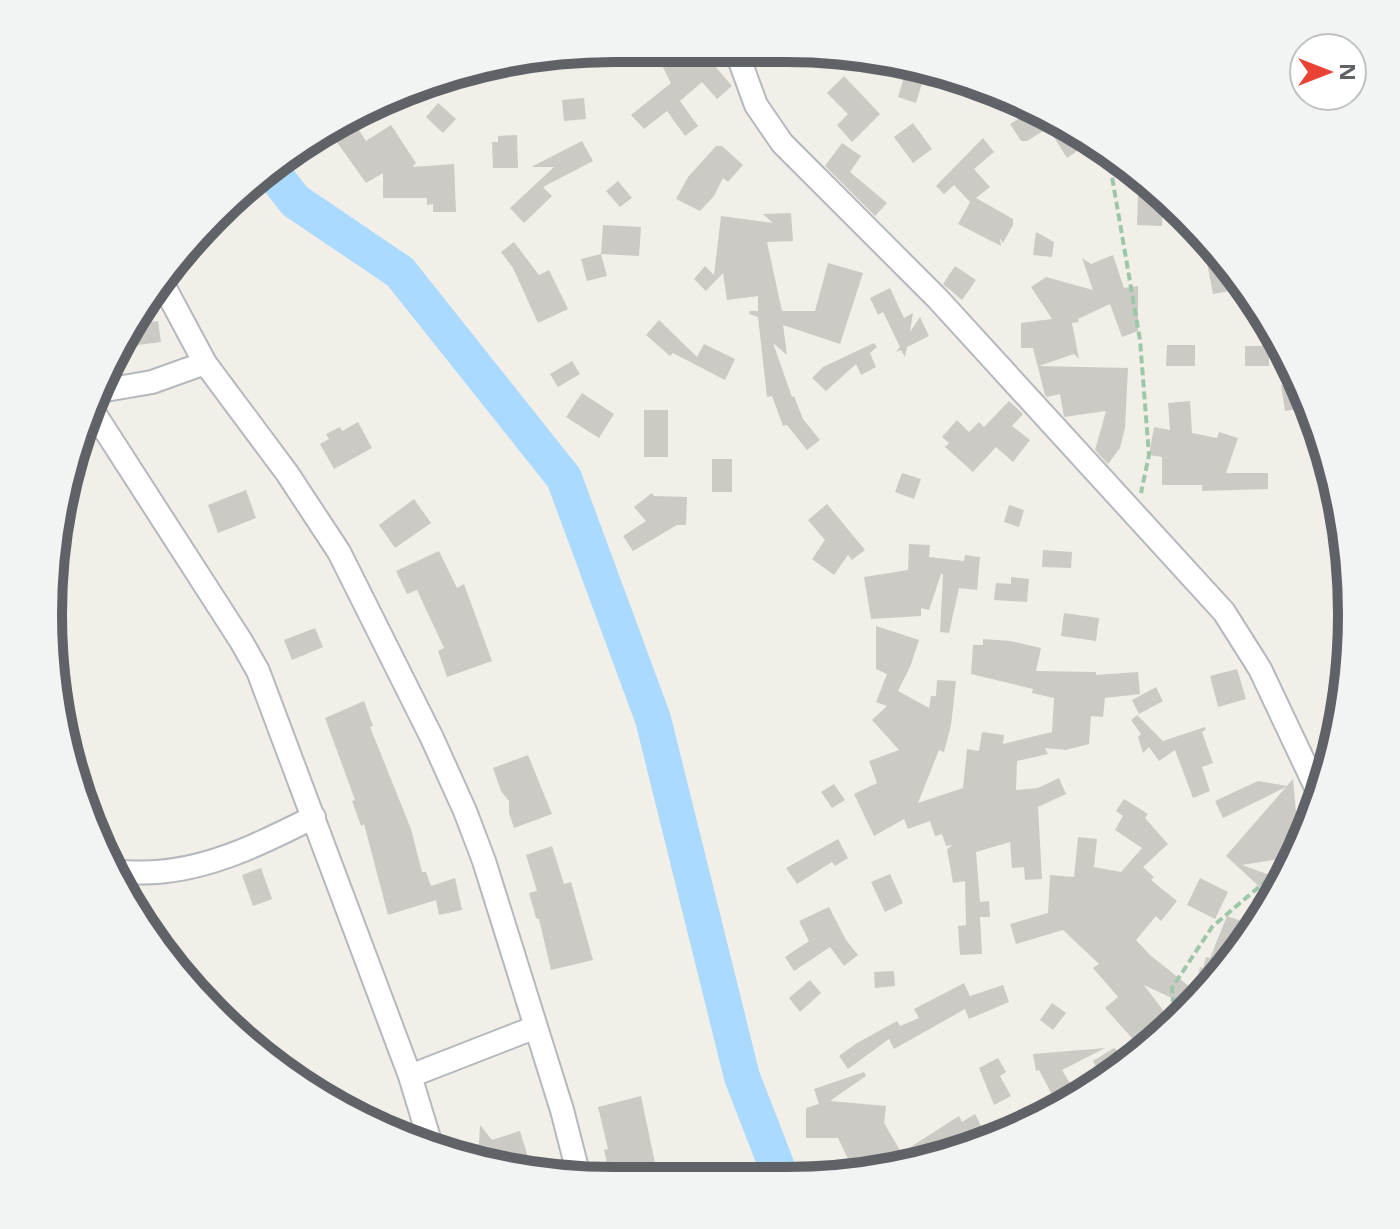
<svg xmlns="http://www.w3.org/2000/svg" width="1400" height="1229" viewBox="0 0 1400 1229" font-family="'Open Sans',sans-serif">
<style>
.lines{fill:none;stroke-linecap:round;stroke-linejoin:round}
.river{stroke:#aadaff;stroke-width:36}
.building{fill:#cccac5}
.minor-casing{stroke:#b5b8bc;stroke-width:26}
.path{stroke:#9cc7a9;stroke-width:4;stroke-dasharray:8 4;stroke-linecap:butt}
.minor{stroke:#fff;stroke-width:22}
.rim{fill:none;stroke:#5f6368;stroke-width:10}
</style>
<rect width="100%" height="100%" fill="#f1efe8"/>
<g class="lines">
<path class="river" d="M270 169 295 201 400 272 564 478 653 719 742 1077 782 1180"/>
</g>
<path class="building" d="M654 50 702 51 732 86 717 99 702 82 680 101 698 126 685 136 667 111 644 129 631 115 671 83Z
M905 74 923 80 916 103 898 97Z
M844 76 880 114 852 142 837 125 848 114 827 93Z
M584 98 586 119 564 121 562 100Z
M438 103 456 119 443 133 426 117Z
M1033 110 1067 123 1083 147 1067 158 1048 128 1027 141H1021L1010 124Z
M350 116 366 141 391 125 416 163 412 167 454 164 456 212H433V204L427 205V198H383V173L366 183 329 131Z
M913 123 932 149 913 163 894 137Z
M517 135 518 168H493L492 142H498V136Z
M983 138 994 152 974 169 990 187 976 198 1013 219V225L1003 243 1000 238 1001 246 958 224 970 202 954 185 944 194 936 186Z
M582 141 593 161 543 187 552 196 524 223 510 208 554 167H531Z
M842 143 861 156 850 172 887 203 875 216 825 166Z
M716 146H722L743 165 728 182 723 178 714 196 700 211 676 199 688 177Z
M618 181 632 198 620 207 606 191Z
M1138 196 1163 197 1162 226 1137 225Z
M791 213 793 241 767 242 782 311H815L828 263 863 273 840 344 783 325 787 355 773 343 792 397 794 396 803 419 820 440 807 450 787 425 783 426 772 396 767 397 758 317 749 314 750 311H758V296L727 300 723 273 706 291 694 279 705 266 714 275 721 216 773 223 763 214Z
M603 225 641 227 639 256 601 254Z
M1036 232 1054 242 1052 257 1033 255Z
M514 242 539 275 549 270 568 309 538 323 513 268 501 252Z
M601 254 607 276 587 281 581 259Z
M1113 255 1124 288 1138 286V331L1122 337 1110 304 1078 319 1079 322 1072 323 1079 359 1074 354 1039 366 1128 368 1125 428 1120 448 1108 464 1095 450 1106 411 1064 417 1060 394 1047 397 1045 395 1033 348H1021V323L1052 319 1031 287 1046 277 1093 290 1082 258 1091 264Z
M1224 260 1230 291 1213 294 1207 263Z
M955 266 976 280 962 300 943 284Z
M890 288 904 318 913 313 910 332 920 317 929 336 907 347 905 357 901 350 896 352 900 347 883 312 878 315 870 298Z
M659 320 697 357 704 344 735 359 725 380 673 353 670 356 646 335Z
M158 321 161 342 138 345 135 324Z
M874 343 877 347 870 353 876 367 861 375 856 364 826 391 812 378 823 367Z
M1167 345H1195V366H1166Z
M1245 346H1269V366H1245Z
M572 361 580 374 558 387 550 374Z
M1300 382 1304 408 1285 411 1281 385Z
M582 393 614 414 599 438 566 417Z
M1009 401 1023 414 1012 426 1030 440 1013 462 996 447 973 472 945 447 949 443 942 437 957 420 969 432 979 422 984 427Z
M1190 401 1192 433 1217 438 1219 432 1238 438 1226 473H1268V489L1202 491V485H1162V457L1149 455 1154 427 1170 430 1168 403Z
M644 410H668V457H644Z
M358 422 372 448 334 469 320 444 329 439 326 434 340 427 342 431Z
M712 459H732V492H712Z
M902 473 921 479 914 499 895 492Z
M246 490 256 518 218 533 208 505Z
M652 493 654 496 687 497 686 525H677L633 551 623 536 646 521 634 507Z
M414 499 431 523 395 548 379 525Z
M827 504 865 550 852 560 848 555 834 575 812 559 825 540 808 520Z
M1009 505 1024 510 1019 527 1004 522Z
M909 544 930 545 929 557 964 561 965 555 980 557 977 590 959 588 949 633 940 632 943 574H941L929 610 921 608V616L871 619 864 577 908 570Z
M1043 550 1072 552 1071 568 1042 567Z
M439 551 457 588 464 584 492 661 447 677 438 651 444 648 417 590 407 594 396 571Z
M1011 577 1029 579 1027 602 994 600 996 583 1011 584Z
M1064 613 1099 618 1096 641 1061 636Z
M876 626 919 640 910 667 898 691 929 708 931 696H936L937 680 956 681 951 725 944 752 939 750 918 803 963 788 967 749 979 751 982 732 1004 735 1003 744 1052 732 1054 698 1032 693 1033 689 971 674 973 645H983V639L1010 641 1041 648 1036 671 1096 672V675L1138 672 1140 694 1105 698 1103 717 1091 716 1089 744 1066 750 1045 748 1048 754 1017 761 1016 790 1038 788 1059 778 1066 794 1038 807 1042 879 1025 880 1024 867 1012 868 1010 842 976 852 980 902 989 901 990 917H980L982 954 960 955 958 926 966 925 965 881 953 883 947 849 953 845 946 846 942 834 935 836 930 821 908 829 904 819 874 836 854 794 877 783 869 761 899 750 872 720 887 706 876 702 887 674 876 669Z
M315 628 323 647 292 660 284 640Z
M1237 669 1246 699 1218 707 1210 676Z
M1156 687 1163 701 1139 714 1132 700Z
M364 701 373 726 370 727 411 829 422 872H426L431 886 455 878 462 910 439 915 436 900 388 915 364 824 361 826 352 801 355 800 325 718Z
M1137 715 1163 741 1205 727 1206 729 1202 732 1213 763 1202 767 1210 791 1193 798 1175 750 1159 761 1149 747 1143 753 1138 737 1141 734 1131 720Z
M528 755 552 814 514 828 509 813V801L501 791 493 768Z
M1293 779 1297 823 1289 831 1293 857 1242 865 1284 880 1274 900 1226 856 1286 787 1223 818 1215 801 1258 781 1287 786Z
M834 784 845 800 832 808 821 792Z
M1124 799 1148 814 1145 818 1168 844 1143 867 1154 877 1151 880 1177 901 1161 921 1156 916 1136 940 1150 955 1195 991 1200 967 1203 968 1206 957 1210 958 1227 916 1244 922 1226 968 1212 988 1191 1007 1144 985 1171 1021 1138 1045 1105 1008 1118 997 1093 968 1099 964 1063 930 1016 944 1010 924 1048 913 1050 875 1074 877 1078 837 1097 839 1094 867 1121 872 1142 848 1115 830 1123 816 1116 811Z
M838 839 848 858 835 866 832 862 797 884 786 868Z
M552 846 564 884 571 882 593 960 551 970 539 919 536 918 529 893 537 891 526 855Z
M261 868 272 899 253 906 242 875Z
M890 874 903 903 885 912 871 882Z
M1200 878 1228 892 1215 919 1187 905Z
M829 907 846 940 858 955 844 966 830 947 794 971 785 957 809 941 799 921Z
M894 971 895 986 875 988 874 972Z
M810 980 821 993 800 1012 789 998Z
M964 983 970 996 1003 985 1009 1002 969 1019 965 1009 894 1049 889 1039 848 1069 839 1056 857 1043 897 1021 900 1026 919 1018 914 1009Z
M1052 1003 1066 1013 1053 1030 1040 1020Z
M1105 1048 1062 1070 1078 1097 1059 1108 1039 1070 1036 1071 1033 1054Z
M1114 1048 1126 1057 1119 1064 1122 1069 1104 1080 1093 1061Z
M998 1058 1006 1072 1000 1076 1011 1096 994 1105 979 1068Z
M864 1072 866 1076 830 1101 886 1106 884 1123 901 1152 855 1173 838 1138H806V1108L819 1104 814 1089Z
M641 1096 656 1168 610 1177 604 1150 608 1149 598 1107Z
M975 1114 984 1132 945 1155 941 1149 920 1164 906 1166 898 1155 959 1116 962 1122Z
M480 1125 492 1140 520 1131 528 1157 521 1159 524 1171 475 1163 470 1147 479 1144Z"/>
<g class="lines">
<g class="minor-casing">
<path id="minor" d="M737 53 756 105 782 143 937 298 1224 612 1260 669 1321 798
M160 279 205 363 287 473 339 552 432 738 465 811 484 861 562 1110 580 1180
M94 392 152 382 205 363
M89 405 241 641 258 671 410 1076 432 1148
M113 872C127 872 142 873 157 872 213 868 264 842 314 817
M410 1076 536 1027"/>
</g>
<path class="path" d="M1111 154V171L1140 340 1149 455 1141 493
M1183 1014 1173 1001 1172 988 1212 927 1295 856"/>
<use href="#minor" class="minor"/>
</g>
<path d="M0 0H1400V1229H0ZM614 62H786A552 552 0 0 1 1338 614V615A552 552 0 0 1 786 1167H614A552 552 0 0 1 62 615V614A552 552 0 0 1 614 62Z" fill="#f2f3f3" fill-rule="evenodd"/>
<path class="rim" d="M614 62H786A552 552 0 0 1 1338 614V615A552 552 0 0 1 786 1167H614A552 552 0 0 1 62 615V614A552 552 0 0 1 614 62Z"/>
<g transform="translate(1328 72) rotate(90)"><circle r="38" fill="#ffffff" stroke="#bfc1c3" stroke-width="2"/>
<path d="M0-6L14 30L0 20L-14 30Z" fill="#ea4335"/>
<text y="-12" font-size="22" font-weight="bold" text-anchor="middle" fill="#5f6368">N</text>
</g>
</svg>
